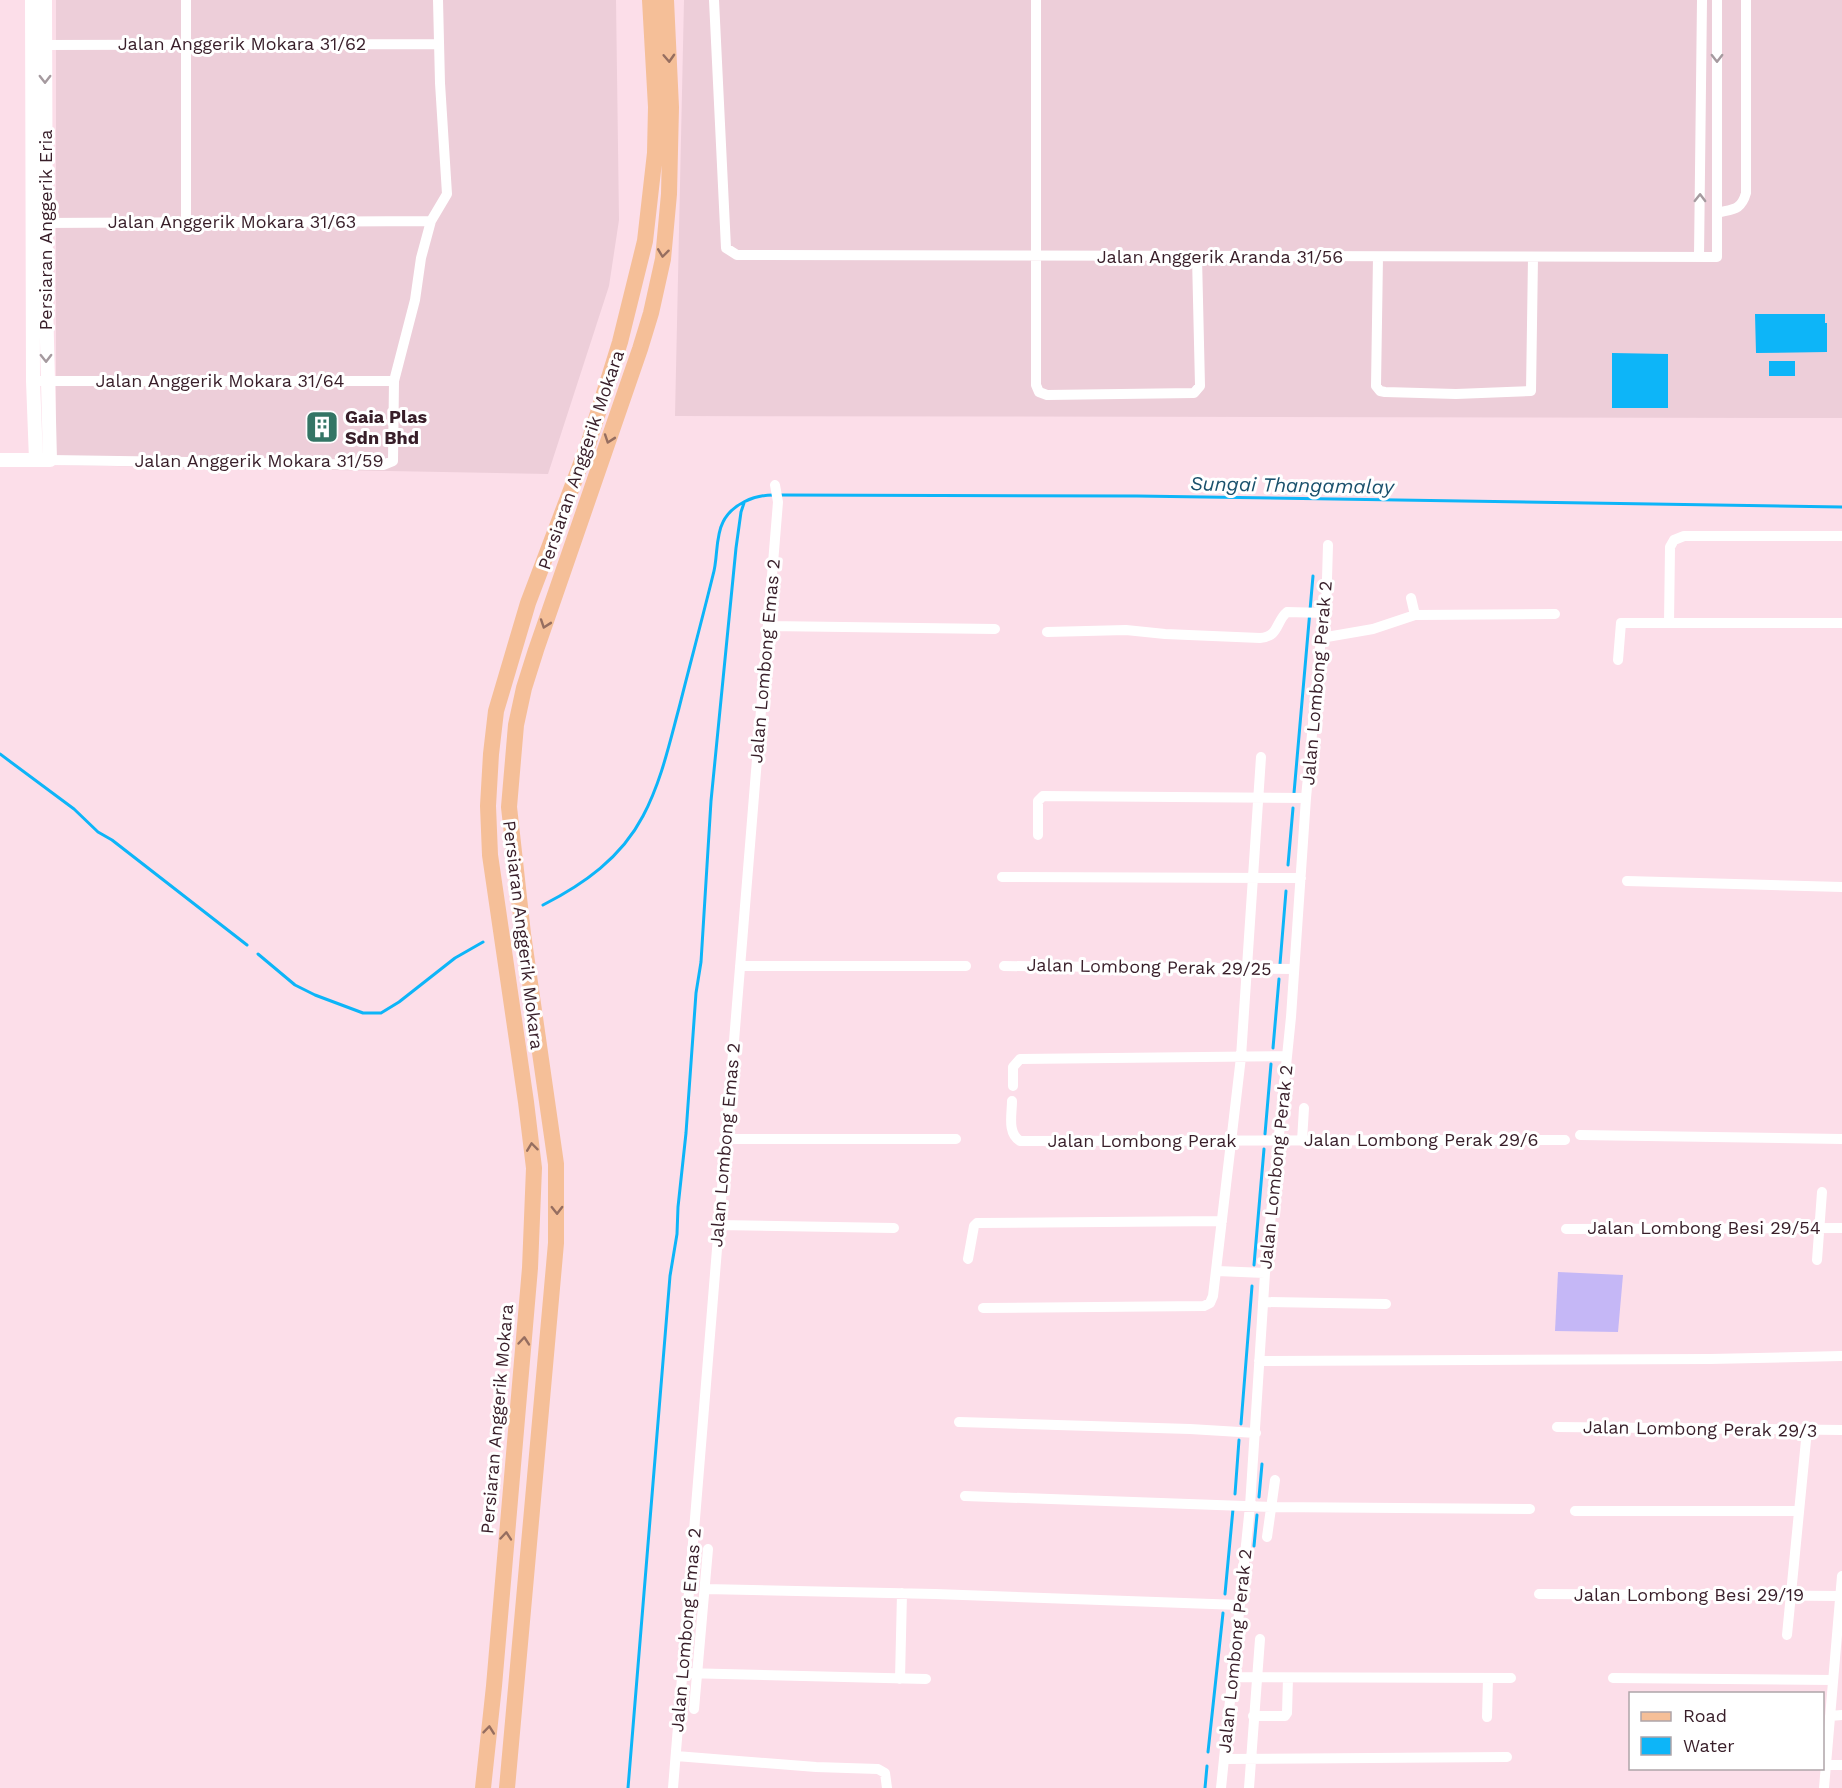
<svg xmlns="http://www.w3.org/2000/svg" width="1842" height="1788" viewBox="0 0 1842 1788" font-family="'Work Sans',sans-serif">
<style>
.built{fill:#edced9}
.green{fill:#c5b7f6}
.water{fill:#0db5f8}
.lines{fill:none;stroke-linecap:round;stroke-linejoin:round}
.stream{stroke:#0db5f8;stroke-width:3}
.minor{stroke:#fff;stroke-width:10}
.tertiary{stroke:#fff;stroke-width:14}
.primary{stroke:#f5bf98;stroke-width:16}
.oneway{stroke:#966e60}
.oneway2{stroke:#a59a9f}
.labels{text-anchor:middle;stroke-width:6;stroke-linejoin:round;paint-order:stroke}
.street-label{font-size:18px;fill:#381e29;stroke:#fff}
.poi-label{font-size:18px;font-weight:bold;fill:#381e29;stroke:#fff;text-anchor:start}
.water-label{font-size:20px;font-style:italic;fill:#1a516d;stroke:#fff}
</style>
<rect width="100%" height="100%" fill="#fcdee9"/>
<path class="built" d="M56 0H616L619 220 609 286 548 474 56 465Z
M684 0H1842V418L675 416Z"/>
<path class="green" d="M1558 1272 1623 1275 1618 1332 1555 1331Z"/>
<path class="water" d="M1755 314H1825V323H1827V352L1756 353Z
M1612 353 1668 354V408H1612Z
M1769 361H1795V376H1769Z"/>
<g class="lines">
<path class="stream" d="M779 495 1137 496 1842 507
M0 754 74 809 98 832 112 840 247 945
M1294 793 1313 576
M1288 865 1293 808
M543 905C584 884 621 858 643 816 661 782 669 745 679 708 690 664 702 620 713 575 718 559 715 537 723 522 732 504 754 495 773 495
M258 954 295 985 315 995 363 1013H381L399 1002 455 958 483 942
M1280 964 1286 891
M1273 1048 1279 979
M1265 1134 1271 1064
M1254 1265 1264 1149
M1241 1424 1252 1286
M1235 1494 1239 1440
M1259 1497 1262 1464
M1254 1546 1257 1515
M1225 1594 1233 1509
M1208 1752 1223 1613
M628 1788 670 1276 677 1234 678 1207 686 1133 696 993 701 962 711 801 736 548 741 512 744 503
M1205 1788 1207 1766"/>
<path class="minor" d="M186 0V222
M714 0 726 248 737 255 1717 257V0
M1036 0V385L1039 392 1047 395 1194 393 1200 386 1197 257
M40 45 439 44
M1717 213C1732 209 1741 211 1746 193V0
M38 223 431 221
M1378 257 1376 386 1380 391 1385 392 1456 394 1531 391 1533 257
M1699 257 1702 0
M33 381H394
M50 460 383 465 393 461 394 381 415 300 421 258 431 221 447 194 440 83 438 0
M1415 615 1555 614
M1669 623 1670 547 1674 540 1684 536H1842
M768 626 995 629
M1047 632 1126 630 1165 634 1260 638C1279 637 1276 621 1287 612L1326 613
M1321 638 1373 629 1415 615 1411 598
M1618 660 1621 623H1842
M1038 835V801L1043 796 1306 798
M1002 877 1301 878
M1627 881 1842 887
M740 966H966
M1004 966 1294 969
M1013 1086V1067L1020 1059 1287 1056
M1012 1101C1012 1114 1007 1133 1020 1141L1565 1140
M1580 1135 1842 1139
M726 1139H956
M1302 1141 1304 1108
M719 1225 894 1228
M1566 1229 1842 1228
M968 1259 974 1226 977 1223 1222 1221
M1817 1260 1822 1192
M1217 1271 1265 1273
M1263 1302 1386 1304
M983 1308 1204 1306 1210 1303 1213 1296 1241 1057 1261 757
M1259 1361 1710 1359 1842 1356
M959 1422 1190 1429 1256 1433
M1557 1427 1842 1430
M965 1496 1272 1507 1530 1509
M1575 1511H1798
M1267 1537 1275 1480
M705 1589 935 1594 1240 1605
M1539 1594 1840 1596
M1787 1635 1807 1430
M683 1673 926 1679
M1233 1677 1511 1678
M1613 1678 1833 1680
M900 1679 902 1593
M694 1709 708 1549
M1253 1716H1285L1287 1713 1288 1678
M1830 1716 1842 1715
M1487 1717 1488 1678
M676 1756 816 1767 878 1769 885 1773 887 1788
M1224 1759 1507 1757
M1822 1765H1842
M673 1788 778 502 775 485
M1221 1788 1250 1506 1265 1273 1291 1017 1306 798 1321 638 1326 613 1328 545
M1249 1788 1260 1639
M1824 1788 1842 1576"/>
<path class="tertiary" d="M32 0 33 381 36 460
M0 460H50L46 302 45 0"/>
<path class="primary" d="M483 1788 494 1686 530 1268 534 1168 526 1102 490 855 488 806 491 754 496 711 528 603 588 445 620 342 645 241 655 153 656 107 650 0
M507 1788 552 1288 556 1243V1164L523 934 509 807 516 725 524 688 536 650 640 349 651 313 663 259 669 194 671 107 666 0"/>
</g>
<defs><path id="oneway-chevron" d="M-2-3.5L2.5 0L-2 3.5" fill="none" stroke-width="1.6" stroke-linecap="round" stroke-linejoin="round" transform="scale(1.5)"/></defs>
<g class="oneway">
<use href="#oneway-chevron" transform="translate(669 58) rotate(87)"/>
<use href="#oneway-chevron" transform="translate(663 253) rotate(97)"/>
<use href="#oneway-chevron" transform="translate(609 439) rotate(109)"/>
<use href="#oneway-chevron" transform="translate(545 624) rotate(109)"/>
<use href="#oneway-chevron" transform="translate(532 1147) rotate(-97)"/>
<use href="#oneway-chevron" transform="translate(557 1210) rotate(89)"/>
<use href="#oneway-chevron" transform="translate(524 1341) rotate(-85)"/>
<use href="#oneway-chevron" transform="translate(506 1536) rotate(-85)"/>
<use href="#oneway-chevron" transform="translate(489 1730) rotate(-84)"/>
</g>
<g class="oneway2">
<use href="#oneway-chevron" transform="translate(1717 58) rotate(90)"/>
<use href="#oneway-chevron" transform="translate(45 79) rotate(90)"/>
<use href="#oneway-chevron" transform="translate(1700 198) rotate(-89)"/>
<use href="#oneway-chevron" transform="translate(46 358) rotate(89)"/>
</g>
<defs>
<g id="building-square" transform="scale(1.725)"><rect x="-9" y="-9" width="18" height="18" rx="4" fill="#347565" stroke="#fff"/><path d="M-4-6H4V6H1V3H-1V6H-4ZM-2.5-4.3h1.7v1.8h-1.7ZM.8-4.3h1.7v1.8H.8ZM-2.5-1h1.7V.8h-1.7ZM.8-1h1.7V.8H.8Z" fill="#fff"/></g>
</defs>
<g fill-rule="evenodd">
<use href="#building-square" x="322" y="427"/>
</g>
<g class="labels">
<g class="street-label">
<text x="242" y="50">Jalan Anggerik Mokara 31/62</text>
<text x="232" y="228">Jalan Anggerik Mokara 31/63</text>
<text transform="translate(46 230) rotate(-90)" y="6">Persiaran Anggerik Eria</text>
<text x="1220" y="263">Jalan Anggerik Aranda 31/56</text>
<text x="220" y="387">Jalan Anggerik Mokara 31/64</text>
<text transform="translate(581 460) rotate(-71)" y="6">Persiaran Anggerik Mokara</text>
<text x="259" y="467">Jalan Anggerik Mokara 31/59</text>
<text transform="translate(765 661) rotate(-85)" y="6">Jalan Lombong Emas 2</text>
<text transform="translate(1317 683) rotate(-85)" y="6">Jalan Lombong Perak 2</text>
<text transform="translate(523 935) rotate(83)" y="6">Persiaran Anggerik Mokara</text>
<text transform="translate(1149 967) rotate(1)" y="6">Jalan Lombong Perak 29/25</text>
<text x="1421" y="1146">Jalan Lombong Perak 29/6</text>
<text x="1142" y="1147">Jalan Lombong Perak</text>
<text transform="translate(725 1145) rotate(-85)" y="6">Jalan Lombong Emas 2</text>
<text transform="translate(1276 1167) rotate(-84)" y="6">Jalan Lombong Perak 2</text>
<text x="1704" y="1234">Jalan Lombong Besi 29/54</text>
<text transform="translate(497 1419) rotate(-85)" y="6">Persiaran Anggerik Mokara</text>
<text transform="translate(1700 1429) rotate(1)" y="6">Jalan Lombong Perak 29/3</text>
<text x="1689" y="1601">Jalan Lombong Besi 29/19</text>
<text transform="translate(686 1630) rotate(-85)" y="6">Jalan Lombong Emas 2</text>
<text transform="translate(1235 1651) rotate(-84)" y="6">Jalan Lombong Perak 2</text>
</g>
<g class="poi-label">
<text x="345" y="423">Gaia Plas<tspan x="345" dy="21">Sdn Bhd</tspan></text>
</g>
<g class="water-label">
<text transform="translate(1292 485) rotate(1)" y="7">Sungai Thangamalay</text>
</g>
</g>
<rect x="1629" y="1692" width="195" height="78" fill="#ffffff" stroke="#afa5a9" stroke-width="1.5"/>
<rect x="1641" y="1712" width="30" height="9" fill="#f5bf98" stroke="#afa5a9" stroke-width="1.5"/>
<text x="1683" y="1722" font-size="18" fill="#381e29">Road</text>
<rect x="1641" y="1737" width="30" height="18" fill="#0db5f8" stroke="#afa5a9" stroke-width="1.5"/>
<text x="1683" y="1752" font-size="18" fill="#381e29">Water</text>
</svg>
